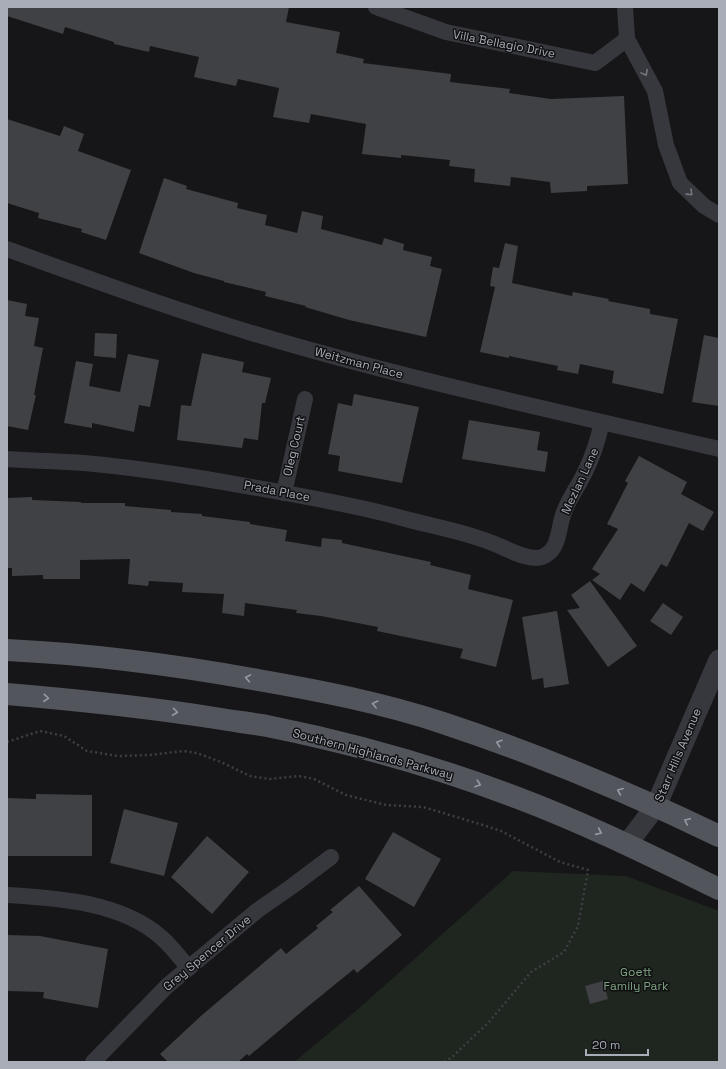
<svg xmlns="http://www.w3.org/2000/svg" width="726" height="1069" viewBox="0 0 726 1069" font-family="'Space Grotesk',sans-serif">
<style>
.green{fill:#1e261f}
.building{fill:#404145}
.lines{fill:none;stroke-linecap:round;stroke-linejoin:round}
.path{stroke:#3d3f44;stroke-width:2.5;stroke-dasharray:2 3;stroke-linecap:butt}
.minor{stroke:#37383d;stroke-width:16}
.tertiary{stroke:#37383d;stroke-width:21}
.primary{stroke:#53555c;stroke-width:22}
.oneway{stroke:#757881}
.oneway2{stroke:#979ba6}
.labels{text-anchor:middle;stroke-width:3;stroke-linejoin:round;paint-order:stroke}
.street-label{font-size:12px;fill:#a8adb8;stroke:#111113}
.park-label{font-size:12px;fill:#7fa381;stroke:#111113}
</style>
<rect width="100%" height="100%" fill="#161618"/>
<path class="green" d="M513 871 626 876 719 911V1062H294L357 1010Z"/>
<path class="building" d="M7 7H289L286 22 340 32 336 53 364 59 363 63 451 74 450 82 510 89 509 93 551 99 624 96 628 184 587 186V191L551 193 550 182 511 177 510 186 474 182 475 169 449 166 450 160 401 155V158L362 154 366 124 311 114 309 123 273 117 279 88 238 79 236 86 194 77 199 57 150 46 149 52 114 44V42L65 27 63 34 7 16Z
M7 119 60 136 64 126 84 134 78 151 131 170 106 240 81 232 82 229 38 218 39 213 7 203Z
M164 178 187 186 186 189 238 203 237 208 267 215 265 225 297 233 302 211 323 216 321 229 382 245 384 238 404 244 403 250 432 257 430 266 442 269 426 337 349 320 305 307 306 306 265 296 266 292 224 282V281L194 273 139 253Z
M505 243 518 246 512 283 572 296 573 292 609 299 608 301 650 309V314L678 319 663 394 612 383 614 371 580 364 578 374 557 370 558 366 509 356V358L480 352 495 287 490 286 493 267 499 268Z
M7 300 27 304 25 316 39 318 34 346 43 348 34 395H36L28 430 7 426Z
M95 333 117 334 116 358 94 356Z
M704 335 719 338V406L692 402Z
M202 353 244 362 242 372 271 378 265 403H262L258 440 244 438 242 448 177 440 181 405 191 406Z
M128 354 159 360 150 407 139 405 134 432 92 423V428L64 423 76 361 93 364 89 386 120 392Z
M354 394 419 407 402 483 338 471 340 456 328 454 338 403 352 406Z
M469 420 540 432 537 450 548 452 545 472 462 459Z
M639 456 687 482 681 494 714 512 703 531 689 523 667 567 661 564 644 592 631 583 620 600 592 580 600 574 592 569 618 529 607 524 628 483 625 481Z
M32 497V500L81 502V503H125V506L171 510V512L202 514V516L250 522V524L287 530 285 541 321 547 322 538 342 540V543L431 562 430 565 471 575 468 589 513 600 496 667 460 658 463 649 377 631 378 627 321 616 296 613 297 610 245 603 244 616 222 613 224 594 182 592 183 583 149 581 148 586 128 584 130 559 80 560V579H43V575L12 576V568H7V498Z
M590 581 637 646 608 667 567 610 580 608 571 595Z
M663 603 683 617 671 635 650 621Z
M557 611 569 684 544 688 543 678 532 680 522 617Z
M36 794 92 795V856H7V798L36 799Z
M124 809 178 823 164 876 110 863Z
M393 832 441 859 414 907 365 879Z
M207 836 249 872 212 914 171 877Z
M359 886 402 935 357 973 354 969 306 1008 249 1056 247 1054 238 1062H168L160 1054 202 1015 281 948 286 954 318 928 316 926 333 912 330 910Z
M7 935 40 936 108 949 98 1008 43 998 44 992 7 991Z
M603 981 608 999 590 1004 585 986Z"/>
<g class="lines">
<path class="path" d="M7 742 40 731 64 736 87 751 118 756 150 755 183 751 197 753 221 762 250 776 270 779 299 776 314 779 346 795 386 805 423 807 483 825 501 831 560 862 588 870 578 926 564 952 531 972 489 1022 452 1057 444 1062"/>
<path class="minor" d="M376 7 446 32 595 63 627 39
M625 7 627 39 655 91 666 145 680 183 704 206 719 215
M7 249C106 285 205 321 307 349 443 387 581 417 719 449
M7 459C33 461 58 461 84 463 152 469 219 481 285 493 324 500 363 507 402 518 435 527 471 533 502 547 513 552 531 561 542 557 560 550 558 529 563 515 567 501 578 487 584 474 593 457 598 440 602 422
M284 493 305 399
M7 895C58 898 122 902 162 938 172 947 180 958 189 968
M93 1062 167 986 258 910 291 887 331 857"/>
<path class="tertiary" d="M627 844 656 806 719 660"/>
<path class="primary" d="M7 650C92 654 175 665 258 680 321 691 383 703 443 723 537 754 630 793 719 836
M7 694C77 700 146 707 215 718 232 721 250 723 267 726 352 743 437 767 518 798 587 824 653 857 719 889"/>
</g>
<defs><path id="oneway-chevron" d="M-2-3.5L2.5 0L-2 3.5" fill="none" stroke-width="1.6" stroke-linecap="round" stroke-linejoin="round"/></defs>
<g class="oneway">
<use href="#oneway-chevron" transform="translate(645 73) rotate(62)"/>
<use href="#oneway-chevron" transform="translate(690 193) rotate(44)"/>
</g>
<g class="oneway2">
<use href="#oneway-chevron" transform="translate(248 678) rotate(-170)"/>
<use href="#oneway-chevron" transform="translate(46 698) rotate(5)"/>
<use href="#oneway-chevron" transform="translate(375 704) rotate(-166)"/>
<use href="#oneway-chevron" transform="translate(175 712) rotate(7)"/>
<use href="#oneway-chevron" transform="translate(499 743) rotate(-161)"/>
<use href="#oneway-chevron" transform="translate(478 784) rotate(19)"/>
<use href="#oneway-chevron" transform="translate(620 791) rotate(-157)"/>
<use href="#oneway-chevron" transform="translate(687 821) rotate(-155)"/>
<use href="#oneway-chevron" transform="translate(599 832) rotate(24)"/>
</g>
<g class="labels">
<g class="street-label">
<text transform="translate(504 44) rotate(11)" y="4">Villa Bellagio Drive</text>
<text transform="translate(359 363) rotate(15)" y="4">Weitzman Place</text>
<text transform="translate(294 446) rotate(-77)" y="4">Oleg Court</text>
<text transform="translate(580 481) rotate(-65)" y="4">Mezlan Lane</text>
<text transform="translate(277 491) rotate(11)" y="4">Prada Place</text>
<text transform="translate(373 754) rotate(15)" y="4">Southern Highlands Parkway</text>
<text transform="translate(678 755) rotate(-67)" y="4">Starr Hills Avenue</text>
<text transform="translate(207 953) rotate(-40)" y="4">Grey Spencer Drive</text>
</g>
<g class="park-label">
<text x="636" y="976">Goett<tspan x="636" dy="14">Family Park</tspan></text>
</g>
</g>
<rect width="726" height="1069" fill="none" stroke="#a8adb8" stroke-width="16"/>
<path d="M586 1049v6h62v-6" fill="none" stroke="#a8adb8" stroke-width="2"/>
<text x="592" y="1049" font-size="12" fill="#a8adb8" stroke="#111113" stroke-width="3" paint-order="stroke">20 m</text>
</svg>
